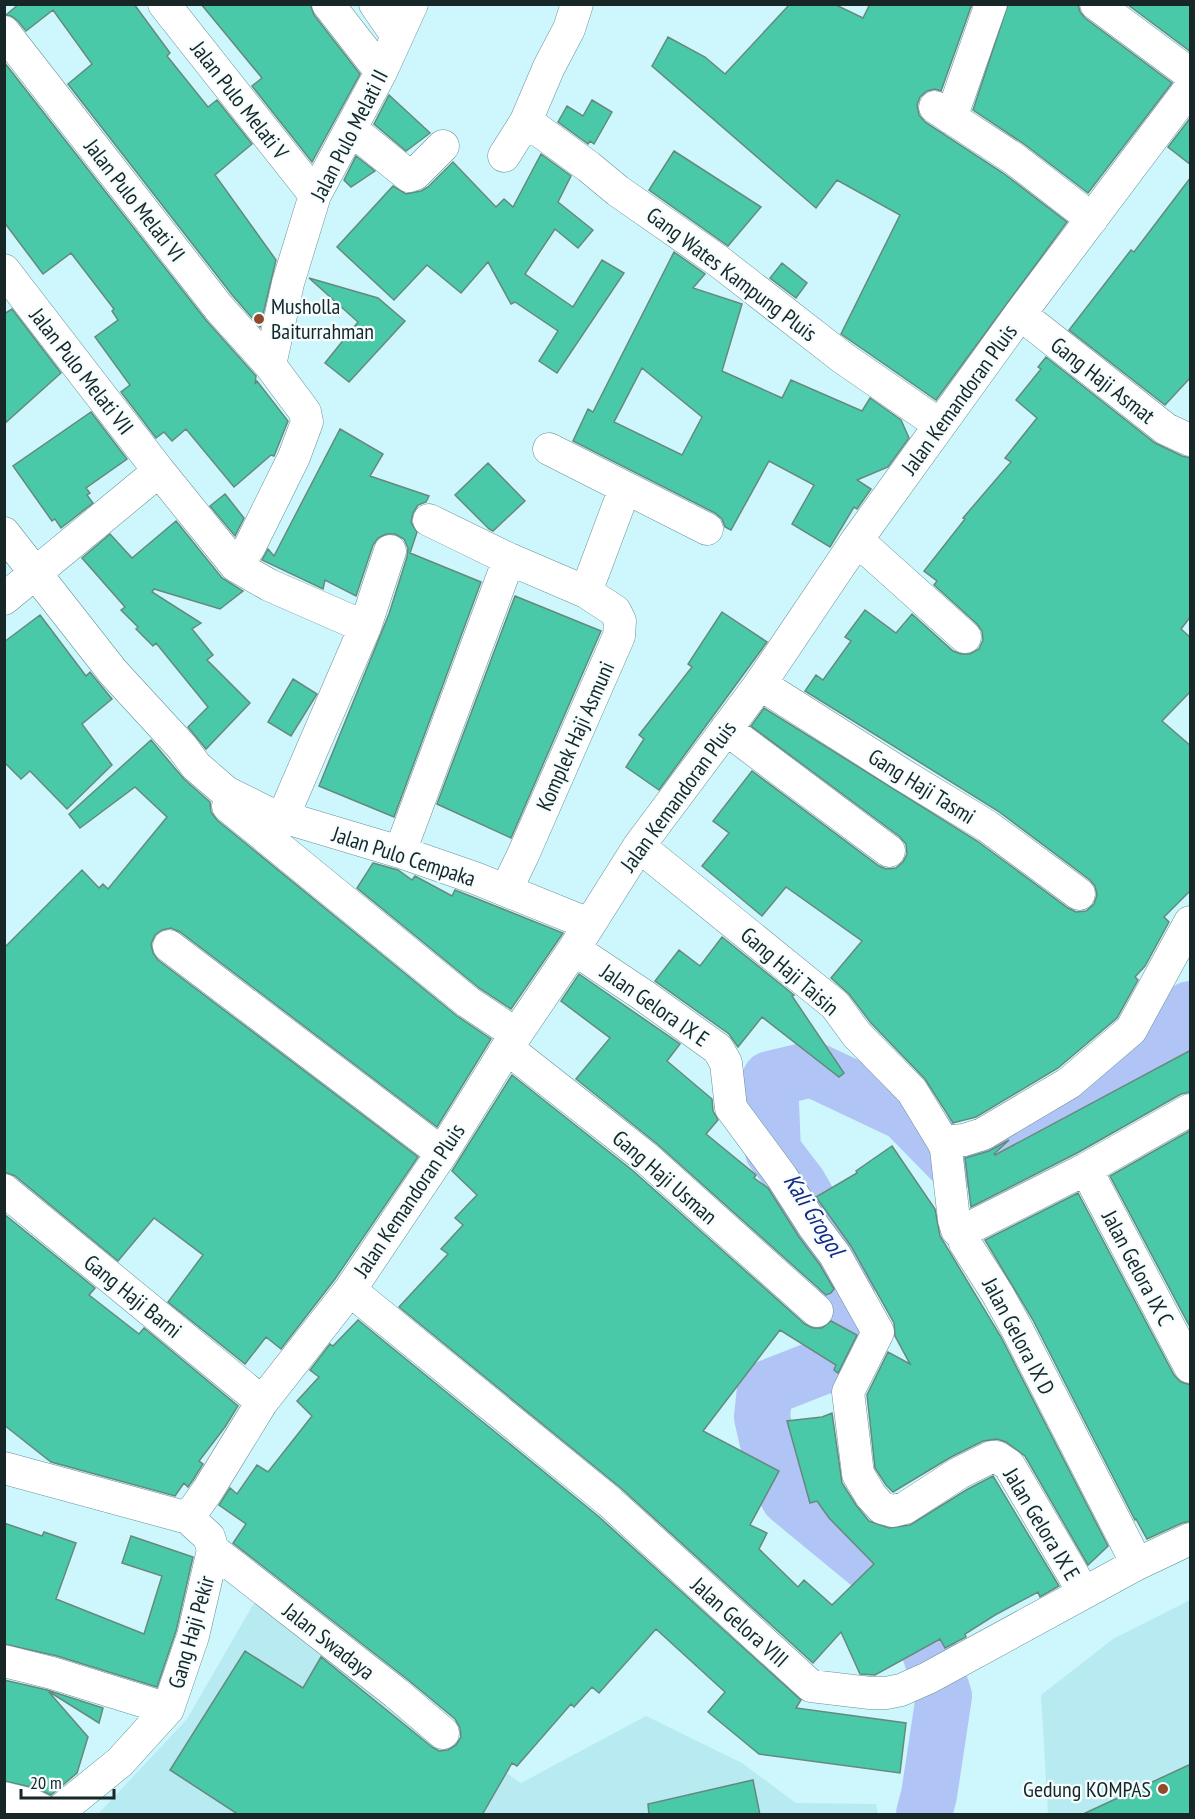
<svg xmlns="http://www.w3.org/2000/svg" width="1195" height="1819" viewBox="0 0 1195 1819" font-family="'PT Sans Narrow',sans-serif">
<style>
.built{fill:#b8ebf1}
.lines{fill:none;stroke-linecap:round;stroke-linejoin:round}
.river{stroke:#b1c4f6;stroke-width:56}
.building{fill:#49c9a8;stroke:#66897e;stroke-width:1.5;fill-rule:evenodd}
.minor-casing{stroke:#699095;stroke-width:33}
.minor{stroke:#fff;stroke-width:32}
.poi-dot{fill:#924a28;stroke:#f5fdfe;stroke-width:2}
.labels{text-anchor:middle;stroke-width:4.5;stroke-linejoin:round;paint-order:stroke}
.street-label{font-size:22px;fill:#172728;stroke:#f5fdfe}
.poi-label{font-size:22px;fill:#172728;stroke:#f5fdfe;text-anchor:start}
.water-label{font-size:24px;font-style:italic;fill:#192984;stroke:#f5fdfe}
</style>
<rect width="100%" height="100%" fill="#cdf7fc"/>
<path class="built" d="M1190 1600V1814H1048L1041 1695 1113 1639Z
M254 1603 521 1783 646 1716 742 1763 796 1803 876 1804 878 1814H98L187 1719Z"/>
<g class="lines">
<path class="river" d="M924 1814 929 1795 944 1696 913 1600 788 1497 772 1461 762 1417 765 1389 821 1367 846 1327 847 1268 799 1185 773 1151 770 1079 812 1069 905 1113 954 1163 999 1145 1049 1117 1134 1078 1190 1009"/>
</g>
<path class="building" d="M19 4H134L170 53 167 56 208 107 217 100 252 144 215 175 276 260 260 327 233 296 68 84 92 64 53 10 26 31 18 21 11 16 6 15Z
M201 4H310L314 15 360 74 312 162 252 86 262 78Z
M790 4H834L863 18 870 4H972L941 91 935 89 927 91 920 97 917 105 919 115 925 122 1003 173 1067 222 936 400 841 334 900 215 837 180 816 208 652 66 668 37 705 57 725 74Z
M1008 4H1078L1080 12 1085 18 1172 83 1088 193 1024 144 973 110Z
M1127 4H1191V52Z
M4 62 205 319 256 376 255 384 257 381 288 421 274 456 271 455 234 487 186 429 172 441 164 432 156 438 121 392 130 385 95 337 118 320 112 311 114 309 71 253 43 274 4 222Z
M389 95 430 133 406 151 374 124Z
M592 100 612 112 594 144 590 141 588 144 558 122 567 106 583 116Z
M1191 117V165L1168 147Z
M674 151 761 207 728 246 649 190Z
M541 154 571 176 558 202 593 230 578 248 555 229 525 274 573 307 602 260 624 273 557 373 539 361 558 331 515 302 511 304 488 262 461 293 427 265 394 300 337 247 393 186 406 194 421 191 428 187 453 162 496 207 504 199 513 207Z
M356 156 375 171 351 187 344 180Z
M1191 177V377L1165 405 1069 330 1131 250 1134 252Z
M674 252 705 274 693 288 742 304 722 371 782 398 791 380 862 411 870 398 901 420 909 438 888 467 857 480 871 489 857 509 854 507 830 547 792 524 814 485 769 461 731 530 725 527 722 519 715 513 573 441 588 409 593 412ZM642 368 702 417 682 455 614 422Z
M782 263 807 283 796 298 770 278Z
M309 278 378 298 405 321 349 382 325 363 358 322Z
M12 309 61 373 4 424V314Z
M1046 357 1155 443 1182 456 1191 458V616L1181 629 1191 638V691L1162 721 1191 746V890L1164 917 1169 922 1145 966 1135 977 1138 980 1117 1018 1058 1068 976 1117 953 1123 925 1079 871 1023 849 994 831 978 862 941 786 887 762 916 702 866 729 833 713 821 752 771 879 866 886 869 896 868 903 862 907 854 906 844 900 837 751 726 764 708 977 841 1068 908 1076 912 1086 911 1094 904 1097 895 1095 886 1090 880 998 811 805 691 816 675 823 680 851 641 845 637 865 610 896 633 912 614 953 651 961 654H970L979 649 983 640 982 631 977 624 934 585 937 581 924 571 965 519 963 518 1011 462 1005 458 1037 418 1016 400 1041 369 1038 367Z
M91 412 127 459 86 488 90 493 87 495 93 503 61 528 55 519 52 521 13 466Z
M340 429 383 454 370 476 429 496 426 502 418 505 413 513 411 522 417 532 410 553 481 582 394 817 319 786 389 614 407 557 408 548 404 539 395 534H386L378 538 373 545 356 596 325 580 323 589 262 560 268 549 274 556Z
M488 463 525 501 493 531 489 529 455 495Z
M225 494 244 518 235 536 210 506Z
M176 521 222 578 243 591 220 609 154 589 152 592 201 623 192 629 213 655 207 660 250 703 206 749 188 727 208 707 156 643 153 646 136 629 138 627 121 610 125 607 82 558 110 534 132 558Z
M515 596 601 631 511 838 437 804Z
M722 612 767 642 659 790 626 767 644 739 639 735 692 667 688 664Z
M40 615 86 676 90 672 112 699 82 724 112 765 67 809 30 771 21 779 4 762V642Z
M293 679 317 694 291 736 268 722Z
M151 740 184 779 210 802 211 812 217 820 457 1016 491 1039 437 1127 180 932 171 928 162 930 155 935 151 944 153 953 158 960 418 1157 335 1279 281 1349 266 1337 245 1364 168 1302 203 1255 154 1218 118 1261 15 1176 4 1172V948L82 870 99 888 103 884 108 889 167 817 135 787 80 828 69 814Z
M373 863 398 870 412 880 415 876 452 896 455 890 563 933 511 1009 479 988 357 888Z
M722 937 794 995 792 996 844 1073 839 1077 762 1017 738 1047 729 1034 655 981 679 950 700 966Z
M579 974 680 1044 667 1061 712 1099 713 1111 718 1120 706 1134 756 1175 754 1178 768 1188 799 1237 820 1265 834 1289 831 1293 826 1295 656 1143 576 1079 610 1038 561 1001Z
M1191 1050V1092L1181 1094 1077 1153 971 1207 965 1158 989 1151 1009 1140 994 1154 995 1155Z
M512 1075 632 1170 805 1324 813 1328H822L831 1321 857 1335 838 1373 834 1370 836 1365 780 1330 703 1431 779 1471 750 1525 767 1533 759 1549 798 1587 804 1580 832 1605 874 1564 829 1518 817 1501 810 1503 787 1421 822 1417 832 1413 842 1483 856 1505 869 1521 889 1528 910 1525 968 1489 993 1476 1059 1586 1040 1597 1038 1592 995 1615 965 1634 966 1637 945 1648 940 1639 875 1675 860 1674 841 1632 813 1663 622 1489 399 1307 448 1254 441 1249 463 1225 455 1218 477 1195 452 1171Z
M1191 1130V1329L1110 1176Z
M892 1146 935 1209 940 1236 1001 1337 1108 1546 1088 1565 1025 1456 1006 1442 997 1439 983 1441 951 1457 893 1492 886 1485 875 1468 867 1395 888 1352 910 1364 895 1336 894 1323 851 1246 816 1197 857 1173 856 1171Z
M1078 1193 1174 1375 1181 1382 1191 1385V1521L1182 1523 1147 1539 1136 1519 1135 1520 1033 1320 985 1240Z
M4 1214 95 1288 89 1295 139 1334 144 1328 238 1406 225 1427 199 1461 203 1464 193 1480 188 1487 184 1483 175 1496 51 1462 4 1425Z
M358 1320 598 1516 801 1700 796 1708 906 1723 900 1773 759 1754 708 1712 725 1692 656 1629 599 1693 592 1687 574 1707 571 1704 517 1766 512 1763 482 1815H239L170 1770 245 1651 303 1688 321 1657 432 1747 439 1751 448 1750 456 1745 461 1737 460 1728 455 1719 407 1679 233 1543 246 1524 219 1505 230 1488 237 1494 257 1465 268 1472 312 1416 297 1401 319 1377 310 1370 330 1344 333 1346Z
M4 1523 42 1536 44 1532 76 1543 56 1599 144 1634 162 1576 122 1563 131 1536 193 1557 176 1631 157 1687 57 1656 4 1644Z
M4 1680 47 1690 103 1708 99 1723 48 1691 88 1737 77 1773 51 1795 36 1788 4 1781Z
M1191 1764V1815H1081Z
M753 1780 760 1815H649L648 1804Z"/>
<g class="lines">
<g class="minor-casing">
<path id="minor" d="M164 4 315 195
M328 4 381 72
M375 4 397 36
M1096 4 1190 74
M4 32 219 308 270 365 305 412 307 422 294 457 250 546 236 566
M935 107 1013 158 1092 219
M951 118 991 4
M526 121 589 167 618 191 717 260 843 358 940 425
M351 129 409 176 415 174 443 146
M504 156 526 121 549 67 569 29 577 4
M4 270 159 471 236 566 269 585 365 627
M1020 314 1166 429 1190 440
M270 365 288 283 315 195 381 72 412 4
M549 449 707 529
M429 520 509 559 586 592 615 611 620 621 619 636 523 855 506 890
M4 533 113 672 182 747 196 766 226 792 266 812 400 852 475 878 589 924
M857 540 965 637
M586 592 625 488
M4 599 159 471
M760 684 903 775 987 826 1079 894
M726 729 889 851
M228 806 468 1002 516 1034
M283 817 365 627 390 551
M639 846 835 1005 857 1035 912 1091 943 1142 946 1149 954 1220 957 1230 963 1236
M400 852 509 559
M169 946 442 1153
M574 949 643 995 718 1049 726 1063 731 1108 782 1177 814 1227 835 1255 878 1332 848 1392 858 1474 871 1496 882 1508 893 1511 905 1508 959 1473 991 1457H997L1009 1465 1084 1593
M507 1048 644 1156 817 1311
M943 1142 964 1140 983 1134 1069 1083 1131 1030 1190 922
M1086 1169 1190 1367
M4 1190 262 1402
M350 1290 610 1502 811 1686 870 1693H886L901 1690 928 1678 1137 1564 1190 1539
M4 1468 188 1518 209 1537 213 1550 193 1636 168 1709 120 1762 56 1814
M188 1518 208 1490 262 1402 350 1290 442 1153 507 1048 574 949 639 846 760 684 857 540 1020 314 1190 88
M213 1550 396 1693 443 1733
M1137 1564 1017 1329 997 1293 965 1243 963 1236 966 1230 971 1227 1086 1169 1190 1110
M4 1661 52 1673 168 1709
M4 1798 32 1805 50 1814"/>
</g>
<use href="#minor" class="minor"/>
</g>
<g class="poi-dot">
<circle cx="259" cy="319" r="6"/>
<circle cx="1163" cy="1789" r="6"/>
</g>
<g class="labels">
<g class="street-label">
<text transform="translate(240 100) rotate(52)" y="8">Jalan Pulo Melati V</text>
<text transform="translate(349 135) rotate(-63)" y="8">Jalan Pulo Melati II</text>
<text transform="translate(135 200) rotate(52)" y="8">Jalan Pulo Melati VI</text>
<text transform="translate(732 274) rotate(37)" y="8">Gang Wates Kampung Pluis</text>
<text transform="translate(82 371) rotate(52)" y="8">Jalan Pulo Melati VII</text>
<text transform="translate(1103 380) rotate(38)" y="8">Gang Haji Asmat</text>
<text transform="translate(959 399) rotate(-54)" y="8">Jalan Kemandoran Pluis</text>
<text transform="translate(575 736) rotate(-66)" y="8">Komplek Haji Asmuni</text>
<text transform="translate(922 786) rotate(32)" y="8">Gang Haji Tasmi</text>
<text transform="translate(678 796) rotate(-54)" y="8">Jalan Kemandoran Pluis</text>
<text transform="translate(404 856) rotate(18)" y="8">Jalan Pulo Cempaka</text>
<text transform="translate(790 971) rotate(41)" y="8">Gang Haji Taisin</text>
<text transform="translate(655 1005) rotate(35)" y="8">Jalan Gelora IX E</text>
<text transform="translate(665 1177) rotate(41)" y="8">Gang Haji Usman</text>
<text transform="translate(409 1200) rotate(-56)" y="8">Jalan Kemandoran Pluis</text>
<text transform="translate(1138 1268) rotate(62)" y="8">Jalan Gelora IX C</text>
<text transform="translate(133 1296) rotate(39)" y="8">Gang Haji Barni</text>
<text transform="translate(1019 1336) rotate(62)" y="8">Jalan Gelora IX D</text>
<text transform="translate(1042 1524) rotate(59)" y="8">Jalan Gelora IX E</text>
<text transform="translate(740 1622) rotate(42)" y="8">Jalan Gelora VIII</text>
<text transform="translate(191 1632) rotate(-74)" y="8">Gang Haji Pekir</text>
<text transform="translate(329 1641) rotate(38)" y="8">Jalan Swadaya</text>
</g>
<g class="poi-label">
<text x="271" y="314">Musholla<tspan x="271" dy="25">Baiturrahman</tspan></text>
<text x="1151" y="1797" text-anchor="end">Gedung KOMPAS</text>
</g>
<g class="water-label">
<text transform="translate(814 1215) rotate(58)" y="8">Kali Grogol</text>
</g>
</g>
<rect width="1195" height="1819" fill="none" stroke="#172728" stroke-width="12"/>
<path d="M21 1789v9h93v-9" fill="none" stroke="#172728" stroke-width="3"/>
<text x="30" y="1789" font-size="18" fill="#172728" stroke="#f5fdfe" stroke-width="4.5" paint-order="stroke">20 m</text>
</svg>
